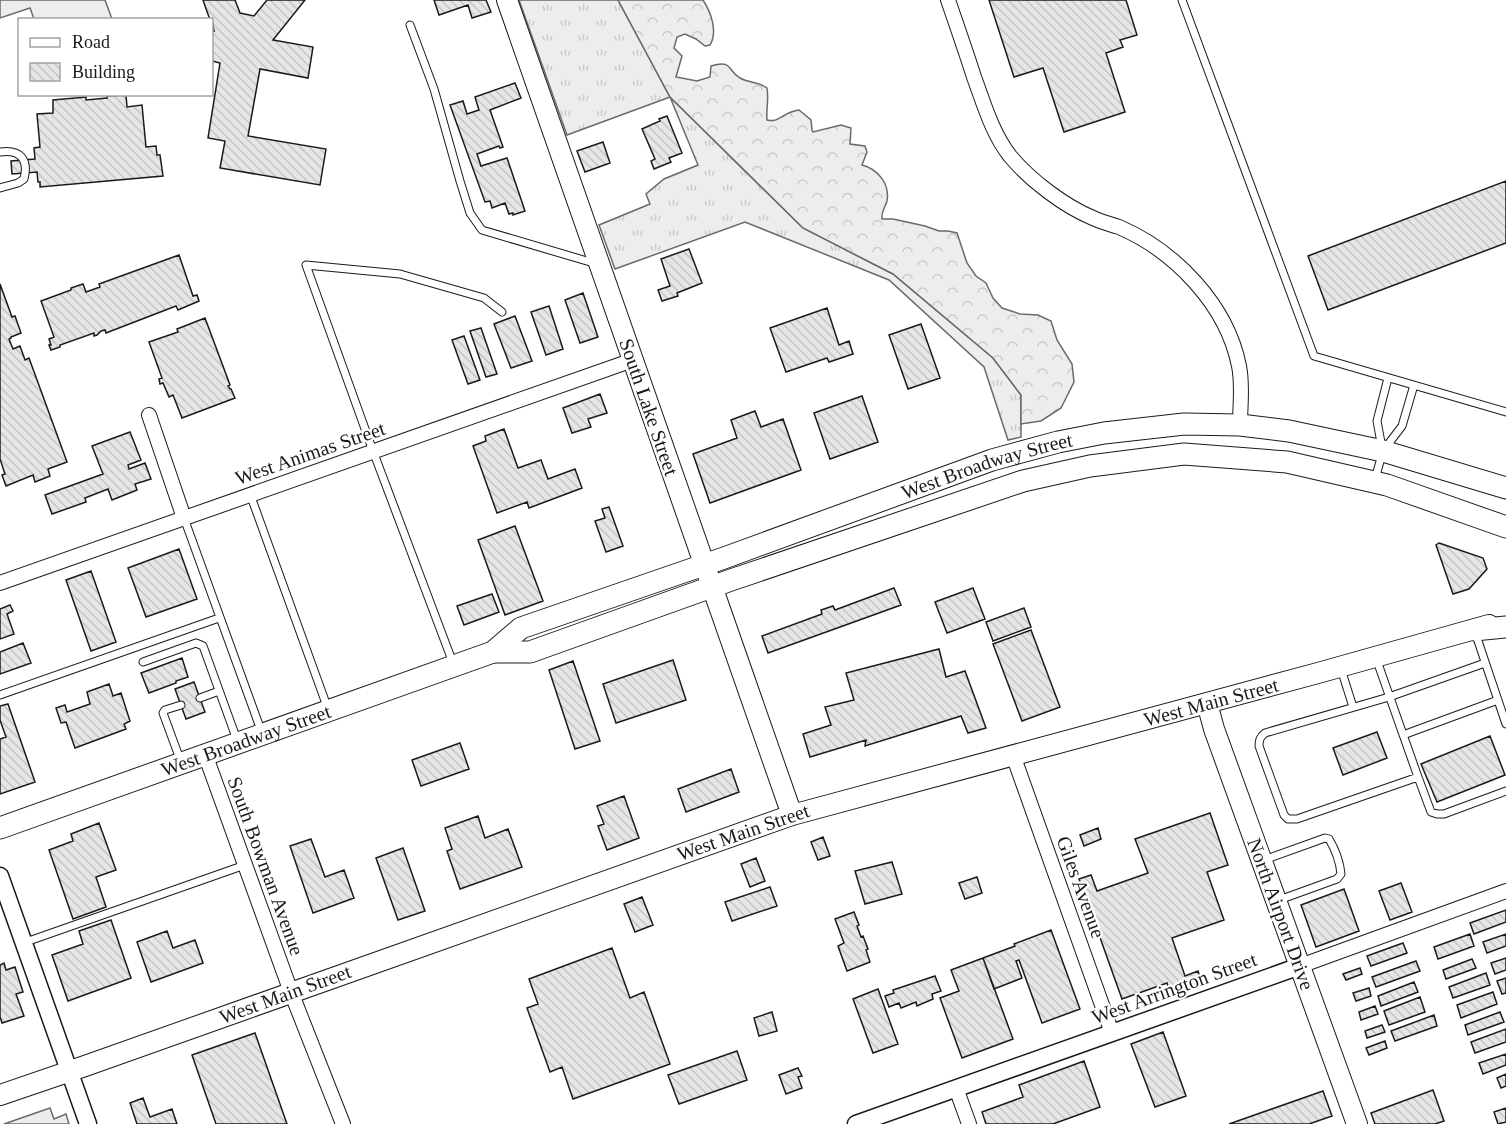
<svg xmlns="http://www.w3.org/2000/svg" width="1506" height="1124" viewBox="0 0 1506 1124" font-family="Georgia,serif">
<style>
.grass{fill:url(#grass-tufts);stroke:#6a6a6a;stroke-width:1.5}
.forest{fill:url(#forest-crowns);stroke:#6a6a6a;stroke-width:1.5}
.built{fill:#ededed;stroke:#6a6a6a;stroke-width:1.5}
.building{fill:url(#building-back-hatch);stroke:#1a1a1a;stroke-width:1.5}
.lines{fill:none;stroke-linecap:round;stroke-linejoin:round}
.service-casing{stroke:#1a1a1a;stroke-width:9}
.minor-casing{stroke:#1a1a1a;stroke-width:16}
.tertiary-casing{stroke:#1a1a1a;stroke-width:19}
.secondary-casing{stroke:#1a1a1a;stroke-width:22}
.primary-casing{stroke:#1a1a1a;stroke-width:23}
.service{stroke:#fff;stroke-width:7}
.minor{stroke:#fff;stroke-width:14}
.tertiary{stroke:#fff;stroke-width:16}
.secondary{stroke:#fff;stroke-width:20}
.primary{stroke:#fff;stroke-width:21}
.labels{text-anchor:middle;stroke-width:4.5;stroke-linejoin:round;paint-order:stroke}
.street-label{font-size:20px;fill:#1a1a1a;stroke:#fff}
</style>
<defs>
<pattern id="grass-tufts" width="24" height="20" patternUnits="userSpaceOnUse" patternTransform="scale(1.5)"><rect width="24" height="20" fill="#ededed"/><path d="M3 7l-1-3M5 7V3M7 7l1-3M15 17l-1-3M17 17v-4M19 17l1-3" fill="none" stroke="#cbcbcb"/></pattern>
<pattern id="forest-crowns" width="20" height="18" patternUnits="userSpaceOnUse" patternTransform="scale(1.5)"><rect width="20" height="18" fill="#ededed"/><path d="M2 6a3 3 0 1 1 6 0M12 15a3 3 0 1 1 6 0" fill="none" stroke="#cbcbcb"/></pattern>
<pattern id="building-back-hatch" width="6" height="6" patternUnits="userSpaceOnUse" patternTransform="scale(1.5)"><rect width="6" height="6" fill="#e6e6e6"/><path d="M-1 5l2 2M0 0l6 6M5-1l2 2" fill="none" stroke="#c5c5c5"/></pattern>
</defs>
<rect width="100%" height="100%" fill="#fff"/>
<path class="grass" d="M519 0H618L670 97 803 228 893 274 993 358 1021 395V437L1008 440 984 367 889 280 745 222 615 269 599 225 650 204 646 194 664 179 698 165 670 97 567 135Z"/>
<path class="forest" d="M618 0H703C711 12 718 32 710 45L705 46 696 39 685 34 677 37 674 48 682 56 676 77 697 81 710 77 711 66C733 59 727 71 740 78 749 83 759 82 767 88 769 100 766 108 767 120 775 122 778 119 785 115 789 112 794 111 799 110L811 120 812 130 813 132 841 125 851 128 850 144 865 146 867 152 862 165C878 169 890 184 887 201 885 208 881 211 882 219H893L925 226 939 231H948L957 233 967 263 976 276 986 283 993 298 1002 308 1020 314 1038 315 1051 321 1057 340 1072 364 1074 382 1061 408 1041 421 1021 424V395L993 358 893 274 803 228 670 97Z"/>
<path class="built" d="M0 0H105L112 19H34L30 8 0 18Z
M50 1108 54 1119 66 1114 69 1124H4Z"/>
<path class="building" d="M203 0H235L240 13 254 16 267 0H305L273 40 313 47 308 78 260 69 248 136 326 149 320 185 220 168 225 141 208 138 220 63 212 61V30L214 31 212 20H210Z
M434 0H486L491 12 472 18 468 5 439 15Z
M989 0H1126L1137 35 1120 40 1123 47 1106 53 1125 112 1064 132 1043 68 1014 77Z
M515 83 521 98 490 110 503 147 500 148 499 146 477 154 481 166 507 158 525 211 513 215V213L509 214 505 203 492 208 490 201 485 202 450 105 463 101 467 114 479 110 475 97Z
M126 95 127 107 142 105 146 147 156 146 157 155H160L163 176 40 187V182H38L37 172 12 174 11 161 35 159 34 148 40 147 37 114 53 113V100L86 97V100L107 98V96Z
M667 116 682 153 669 158 671 162 654 169 651 161 655 159 642 129 660 121 659 119Z
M603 142 610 163 585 172 577 151Z
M1506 181V243L1328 310 1308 256Z
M689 249 702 283 677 293 678 296 662 301 658 290 670 286 661 259Z
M179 255 193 296 197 295 199 301 178 310 176 306 106 333 105 330 101 331 97 335 94 336V333L60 345V347L51 350 49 345H51L49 339 54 337 41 301 71 290V288L83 284 86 292 100 287 99 284Z
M0 284 12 317 15 316 21 333 11 337V338L9 339 13 349 20 346 25 360 29 358 67 462 48 469 50 476 35 482 33 475 6 486 2 475 5 474 0 459Z
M583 293 598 337 580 343 565 300Z
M549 306 563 349 546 355 531 312Z
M827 308 839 345 849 341 853 354 829 362 827 358 786 372 770 328Z
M515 316 532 361 511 368 494 324Z
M205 318 230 385 228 386 230 389H231L235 398 182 418 173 395 169 397 163 383 160 384 159 379 162 378 149 342 178 332 177 329Z
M921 324 940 378 908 389 889 335Z
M481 328 497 374 486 377 470 331Z
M464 336 480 380 468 384 452 340Z
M600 394 607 413 588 419 591 427 572 433 563 408Z
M862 396 878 442 830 459 814 413Z
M755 411 761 427 783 419 801 470 710 503 693 454 737 438 731 420Z
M504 429 518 468 541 460 548 479 575 469 582 488 529 508 527 502 497 513 473 446 486 441 485 436Z
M130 432 141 460 128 465 129 469 145 463 151 479 135 484 137 490 112 500 108 489 85 498 86 502 52 514 45 495 103 474 92 446Z
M609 507 623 546 606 552 595 521 605 518 602 509Z
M515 526 543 601 505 615 478 540Z
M1439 543 1483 558 1487 569 1469 589 1453 594 1436 545Z
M179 549 197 599 146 617 128 568Z
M91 571 116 642 91 651 66 580Z
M894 588 901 605 768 653 762 636 822 614 821 610 833 606 835 610Z
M973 588 985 619 947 633 935 602Z
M492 594 499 612 464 625 457 606Z
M10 605 13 611 7 614 14 634 0 639V609Z
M1024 608 1031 627 993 641 986 622Z
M1031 630 1060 707 1022 721 993 644Z
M23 643 31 663 0 674V652Z
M939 649 946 677 965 671 986 728 968 733 961 716 865 746 866 740 810 757 803 734 831 725 825 707 854 700 846 673Z
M182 658 188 677 176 681V683L149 693 141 673Z
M673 660 686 700 616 723 603 684Z
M573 661 600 741 575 749 549 670Z
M194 682 205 712 186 719 175 689Z
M109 684 113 696 121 693 130 721 124 724 126 729 75 748 66 722 61 723 56 708 65 705 67 712 90 704 87 692Z
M8 704 35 782 0 794V739L6 737 0 720V706Z
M1377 732 1387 758 1343 775 1333 748Z
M1490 736 1505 775 1437 802 1421 764Z
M460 743 469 769 421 786 412 760Z
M731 769 739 792 686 812 678 789Z
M624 796 639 838 607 850 598 826 604 824 597 806Z
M1210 813 1228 865 1207 872 1224 920 1172 938 1185 976 1198 971 1202 984 1171 995 1167 983 1122 999 1079 879 1091 875 1097 891 1148 873 1135 839Z
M478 816 485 838 508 829 522 867 460 889 447 851 452 849 445 828Z
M99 823 116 870 96 877 106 907 73 919 49 850 73 841 71 834Z
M1098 828 1101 839 1084 846 1080 835Z
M823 837 830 856 818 860 811 842Z
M311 839 325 877 344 870 354 898 313 913 290 846Z
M403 848 425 911 398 920 376 858Z
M756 858 765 881 750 887 741 864Z
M892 862 902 894 865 904 855 871Z
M977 877 982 893 965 899 959 883Z
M1401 883 1412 912 1390 920 1379 891Z
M770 887 777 906 732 921 725 902Z
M1344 889 1359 931 1316 947 1301 905Z
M642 897 653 925 635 932 624 904Z
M1506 910V922L1474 934 1470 923Z
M854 912 859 925 857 926 861 937 863 936 868 949 866 950 870 962 847 971 838 946 844 943 835 919Z
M111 920 131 978 68 1001 52 955 83 944 79 931Z
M1051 930 1080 1009 1042 1023 1019 960 1016 961 1022 978 994 989 983 958 1015 946 1014 944Z
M167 931 173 948 195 940 203 963 151 982 137 942Z
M1470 934 1474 946 1438 959 1434 947Z
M1506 934V946L1487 953 1483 942Z
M1403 943 1407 953 1371 966 1367 956Z
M612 948 630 998 644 992 670 1064 573 1099 562 1067 550 1072 527 1008 538 1004 529 979Z
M983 958 1013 1039 962 1058 940 998 959 991 951 970Z
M1506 958V970L1495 974 1491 963Z
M1472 959 1476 968 1446 979 1443 970Z
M1416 961 1420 971 1376 987 1372 977Z
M4 963 6 970 15 967 23 992 16 994 24 1016 2 1023 0 1017V965Z
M1360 968 1362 974 1346 980 1343 974Z
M1486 973 1490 985 1453 998 1449 987Z
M935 976 941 991 932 994 933 999 917 1006 916 1002 901 1008 899 1003 889 1007 885 996 894 993 893 990Z
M1506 978V993L1502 994 1497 981Z
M1414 982 1418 992 1381 1006 1378 996Z
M1369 988 1371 996 1356 1001 1353 993Z
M878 989 898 1044 873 1053 853 999Z
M1493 992 1497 1004 1461 1018 1457 1005Z
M1420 997 1425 1012 1389 1025 1384 1011Z
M1375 1006 1378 1014 1361 1020 1359 1012Z
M772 1012 777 1031 759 1036 754 1018Z
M1500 1012 1504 1022 1468 1035 1465 1025Z
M1434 1015 1437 1026 1395 1041 1391 1031Z
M1382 1025 1385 1032 1367 1038 1365 1031Z
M1506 1029V1042L1475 1053 1471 1042Z
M1163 1032 1186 1096 1155 1107 1131 1044Z
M255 1033 287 1124H216L192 1055Z
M1385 1041 1387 1048 1369 1055 1366 1048Z
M737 1051 747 1080 679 1104 668 1075Z
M1506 1054V1065L1483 1074 1479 1063Z
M1084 1061 1100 1107 1053 1124H986L982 1112 1023 1097 1019 1085Z
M798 1068 802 1076 798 1077 802 1088 786 1094 779 1075Z
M1506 1074V1086L1501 1088 1497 1078Z
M1433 1090 1444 1121 1435 1124H1375L1371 1113Z
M1323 1091 1332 1116 1309 1124H1229Z
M143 1098 150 1117 172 1109 177 1124H137L130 1103Z
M1506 1108V1122L1498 1124 1494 1112Z"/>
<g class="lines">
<g class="service-casing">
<path id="service" d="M1182 0 1314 356 1506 412
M410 25 434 89 460 181 470 213 482 230 597 264
M0 152C20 149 29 159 24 179L18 183 0 188
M1382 448 1377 421 1388 378
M1375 479 1383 451 1402 426 1414 385
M250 494 328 709
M184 518 262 733
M1475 632 1506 724
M1376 658 1418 777 1431 812 1437 814H1444L1506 791
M143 662 196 643 203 646 237 740
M453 663 373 451 306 265 400 274 484 298 502 312
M1341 669 1353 707
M0 695 219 618
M200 698 219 691
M1403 735 1498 700
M181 762 163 713 165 710 181 705
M1418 777 1297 819H1288L1284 815 1259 746C1259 740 1260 737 1265 733L1389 697 1485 663
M1264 860 1325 838 1329 839C1335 849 1340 863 1341 874L1337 879 1279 900
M23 943 245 865"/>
</g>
<g class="minor-casing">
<path id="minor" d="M948 0C957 26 966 52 974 77 984 104 992 133 1010 156 1030 180 1064 206 1093 218 1101 222 1110 224 1119 227 1175 251 1227 305 1239 366 1243 385 1240 406 1240 425
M149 415 184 518
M0 583 633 360
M205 754 291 992 343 1124
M1013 755 1112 1033
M1300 966 1506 891
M956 1088 969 1124"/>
</g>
<g class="tertiary-casing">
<path id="tertiary" d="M0 876 88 1124
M856 1124 1300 966"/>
</g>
<g class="secondary-casing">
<path id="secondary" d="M507 0 792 815
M1207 703 1214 729 1357 1124
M0 1095 85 1066 792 815 1318 673 1489 625"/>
</g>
<g class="primary-casing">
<g id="primary">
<path d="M1474 630 1506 627"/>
<path d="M493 652H530L731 580 1023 481 1090 466 1184 454 1287 462 1387 485 1506 527"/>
<path id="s1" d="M0 828 493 652 521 628 724 558 992 460 1058 442 1104 433 1184 424 1240 425 1289 431 1383 451 1506 488"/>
</g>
</g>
<use href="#service" class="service"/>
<use href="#minor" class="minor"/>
<use href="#tertiary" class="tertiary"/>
<use href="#secondary" class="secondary"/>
<use href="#primary" class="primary"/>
</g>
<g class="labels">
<g class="street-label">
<text transform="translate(649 407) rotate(71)" y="7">South Lake Street</text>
<text transform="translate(310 453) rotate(-19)" y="7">West Animas Street</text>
<text dy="7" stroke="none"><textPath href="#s1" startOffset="1054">West Broadway Street</textPath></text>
<text transform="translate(1211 702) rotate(-15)" y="7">West Main Street</text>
<text dy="7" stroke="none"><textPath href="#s1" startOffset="261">West Broadway Street</textPath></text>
<text transform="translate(743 832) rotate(-19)" y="7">West Main Street</text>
<text transform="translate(266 866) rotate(70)" y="7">South Bowman Avenue</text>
<text transform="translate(1081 887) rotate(70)" y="7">Giles Avenue</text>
<text transform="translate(1281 914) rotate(70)" y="7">North Airport Drive</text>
<text transform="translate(1174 988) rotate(-20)" y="7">West Arrington Street</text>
<text transform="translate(285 994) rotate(-20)" y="7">West Main Street</text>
</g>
</g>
<rect x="18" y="18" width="195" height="78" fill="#ffffff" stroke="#a3a3a3" stroke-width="1.5"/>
<rect x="30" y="38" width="30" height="9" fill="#ffffff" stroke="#a3a3a3" stroke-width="1.5"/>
<text x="72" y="48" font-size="18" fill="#1a1a1a">Road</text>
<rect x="30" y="63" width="30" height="18" fill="url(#building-back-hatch)" stroke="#a3a3a3" stroke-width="1.5"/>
<text x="72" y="78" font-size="18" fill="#1a1a1a">Building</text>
</svg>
